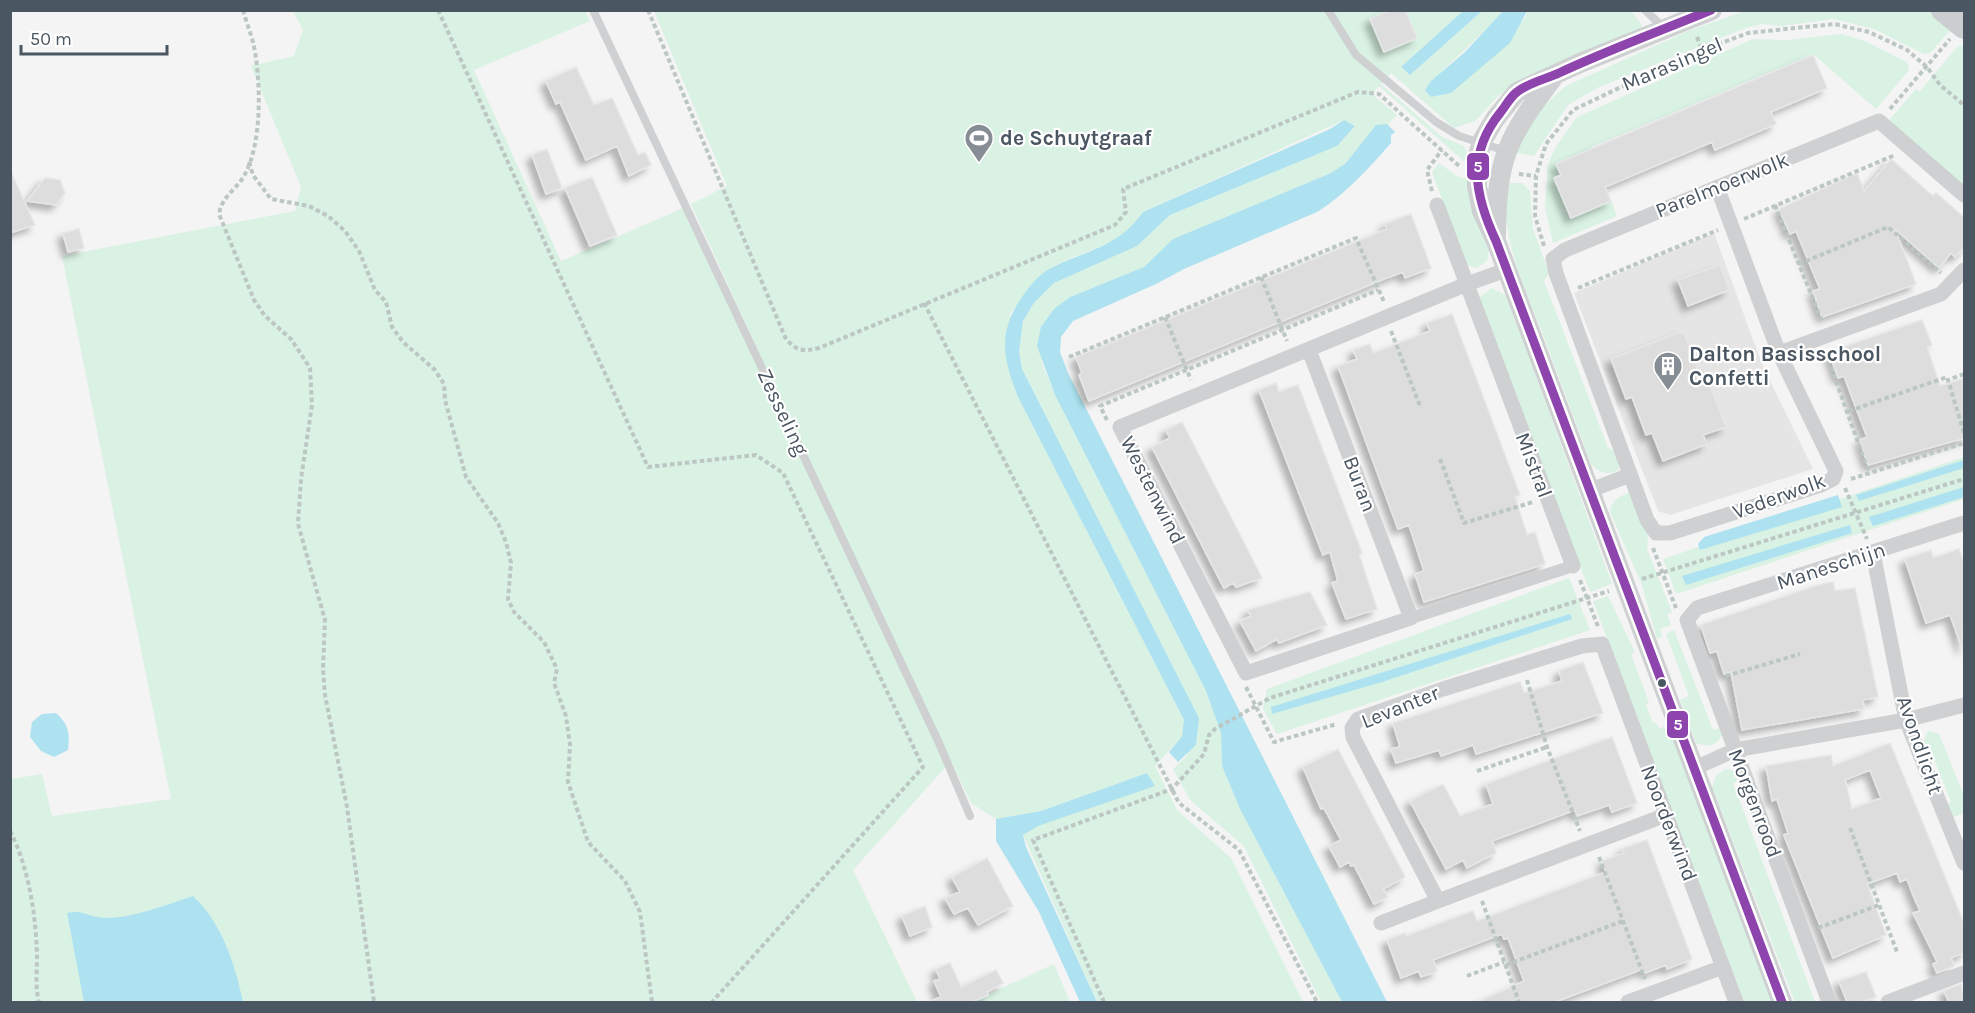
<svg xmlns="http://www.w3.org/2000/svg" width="1975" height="1013" viewBox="0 0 1975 1013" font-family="Karla,sans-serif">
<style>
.education{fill:#e6e5e6}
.green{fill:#d9f2e3}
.water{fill:#aee2f0}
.building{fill:#ddddde;stroke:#e5e6e7;stroke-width:1.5;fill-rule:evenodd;filter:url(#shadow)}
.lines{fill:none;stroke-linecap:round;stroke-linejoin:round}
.path{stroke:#bcc7c4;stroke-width:4;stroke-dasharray:4.5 3;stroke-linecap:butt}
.service{stroke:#ced0d2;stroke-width:8}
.pedestrian{stroke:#ced0d2;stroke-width:12}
.minor{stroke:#ced0d2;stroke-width:15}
.tertiary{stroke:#ced0d2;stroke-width:20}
.primary{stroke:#caced1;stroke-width:24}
.bus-1-casing{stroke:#fff;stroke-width:14}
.bus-1{stroke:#8e44ad;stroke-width:9}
.bus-dot{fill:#4a5661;stroke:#fff;stroke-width:2}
.labels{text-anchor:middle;stroke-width:4.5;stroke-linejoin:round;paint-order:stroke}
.street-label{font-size:21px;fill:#4a5661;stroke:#fff}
.poi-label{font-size:21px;font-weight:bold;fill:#4a5661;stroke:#fff;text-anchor:start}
.line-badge{stroke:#fff;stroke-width:2}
.badge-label{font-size:16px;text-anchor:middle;font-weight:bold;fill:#fff}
</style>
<defs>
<filter id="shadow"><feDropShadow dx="-5.5" dy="5.5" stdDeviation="3" flood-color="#0004"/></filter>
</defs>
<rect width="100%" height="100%" fill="#f4f4f4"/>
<path class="education" d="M1714 233 1762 364 1813 469 1670 515 1658 511 1574 293Z"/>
<path class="green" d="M293 11H585L590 21 474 70 561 261 688 206 768 372 691 204 727 186 654 11H1463L1401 67 1410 75 1482 11H1503C1479 39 1449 61 1425 90L1431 97 1451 93 1526 17 1527 11H1631L1642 25 1640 29 1515 84 1498 96 1475 121 1454 128 1391 73 1381 84 1442 137 1464 146 1471 164H1467L1379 86 1372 94 1397 115 1386 126H1376L1346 163 1331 173 1173 239 1144 267 1070 297 1041 361 1055 395 1206 691 1221 733 1222 766 1240 809 1342 1002H1321L1244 846 1190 800 1173 769 1187 756 1199 718 1022 369 1019 352 1023 321 1034 303 1054 283 1137 246 1170 215 1337 146 1355 126 1344 120 1143 212C1116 250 1092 246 1056 265 1042 274 1023 300 1010 313L1018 397 1184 720 1182 736 1155 766 1177 810 1231 858 1303 1002H1097L1023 835 1028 830 1147 773 1041 811 996 819 971 803 951 761 853 870 917 1002H11V779L42 774 52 816 171 799 62 256 295 211 301 187 251 66 294 56 303 30Z
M1745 11H1930L1954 26 1930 53 1924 54 1874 29 1833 19 1782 26 1761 24 1743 29 1597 88 1568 105 1534 156 1517 153C1527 125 1543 103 1568 85L1688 31Z
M1841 34 1865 41 1907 62 1909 70 1876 109 1813 54 1591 147 1617 216 1553 243 1545 207 1548 165 1555 148 1577 117 1753 39 1787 40Z
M1958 46H1964V186L1891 123 1890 119 1916 89 1919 92Z
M1439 163 1458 177 1470 179 1489 250 1487 261 1477 268 1466 265 1432 172Z
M1506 183H1522L1530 191 1533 229 1549 273 1544 281 1608 448 1617 452 1621 460 1618 470C1609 476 1599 473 1591 464 1575 420 1558 376 1542 332 1523 283 1500 236 1506 183Z
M1492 288 1507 296 1612 584 1590 592 1479 298Z
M1964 457V499L1676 594 1663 559Z
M1629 493 1633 495 1648 535 1647 549 1672 612 1667 614 1671 625 1660 629 1662 636 1657 639 1642 585 1610 512C1612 501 1618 496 1629 493Z
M1569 578 1590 630 1277 734 1263 709 1267 689Z
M1608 596 1635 652 1631 654 1649 703 1646 705 1653 723H1656L1659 729 1668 725 1773 1002H1744L1593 601Z
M1674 630 1713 730 1720 728 1722 735C1715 747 1709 747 1696 743L1680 700 1689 696 1666 634Z
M1928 731 1939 734 1964 796V813L1952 818 1947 805 1951 802 1930 749 1924 751 1923 742Z
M1725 769C1733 770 1737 772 1740 780L1733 783 1815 1002H1795L1712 787 1716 776Z
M1054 964 1070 1002H971Z"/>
<path class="water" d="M1463 11H1482L1410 75 1401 67Z
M1503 11H1527L1510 43 1451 93 1431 97 1425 90 1431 81 1465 52Z
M1344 120 1355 126 1337 146 1170 215 1137 246 1054 283 1034 303 1023 321 1019 352 1022 369 1199 718 1196 745 1178 762 1169 752 1182 736 1184 720 1018 397C1003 358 997 333 1022 297 1031 284 1040 273 1055 266 1090 249 1118 247 1143 212L1330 129Z
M1387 124 1395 132 1391 135V143C1368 169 1346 194 1317 212L1184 269 1156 284 1073 321 1061 337 1060 352 1068 373 1387 1002H1342L1240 809 1222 766 1221 733 1206 691 1055 395 1037 346 1041 327 1054 309 1070 297 1144 267 1173 239 1331 173 1346 163 1376 125Z
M1964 460V468L1859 501 1856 495Z
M1964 487V497L1873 526 1869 517Z
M1838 495 1842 507 1700 550 1698 544 1704 537Z
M1850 525 1852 533 1686 585 1682 576Z
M1570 614 1572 619 1382 682 1272 714 1271 707Z
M56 713C69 725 70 733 68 750L54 757 41 751 30 737 32 722 42 714Z
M1147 773 1155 786 1038 826 1023 835 1026 847 1097 1002H1080L1039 912 996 841V819L1041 811Z
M193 896C222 923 235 964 243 1002H84L67 913C85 910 83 915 98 917 124 922 168 904 193 896Z"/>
<path class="building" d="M1391 10H1405L1417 38 1384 52 1370 19Z
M1813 55 1827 88 1771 112 1776 124 1715 150 1712 142 1605 187 1611 201 1571 218 1554 178 1561 175 1556 164Z
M576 67 594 105 612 98 638 155 645 152 651 165 629 176 617 146 586 160 560 102 556 104 546 81Z
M547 149 562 188 546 194 532 155Z
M1891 159 1933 196 1936 193 1965 218V247L1955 257 1951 253 1939 268 1895 229 1916 284 1822 317 1813 291 1820 289 1796 231 1790 234 1779 209 1857 173 1864 191Z
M10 170 35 225 10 233Z
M592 177 617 235 590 246 565 188Z
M45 178 60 180 65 193 56 205 27 201Z
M1411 214 1431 268 1405 278 1403 272 1384 279 1089 401 1079 375 1082 373 1076 357 1387 229 1385 224Z
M79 229 84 248 68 252 63 233Z
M1720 265 1729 290 1688 306 1678 280Z
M1452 314 1520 495 1515 497 1527 535 1535 532 1545 564 1424 602 1415 574 1424 571 1409 525 1398 529 1338 366 1357 359 1353 350 1370 344 1373 353 1430 331 1427 323Z
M1922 320 1932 345 1927 347 1940 386 1965 378V438L1868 465 1860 440 1867 437 1844 376 1838 378 1829 352Z
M1683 331 1698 370 1703 368 1726 427 1703 435 1707 444 1663 461 1652 433 1646 435 1632 397 1626 399 1611 359Z
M1276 383 1279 392 1298 385 1362 553 1359 554 1377 609 1346 619 1332 583 1338 581 1330 552 1323 555 1259 390Z
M1182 422 1237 529 1262 578 1236 587 1233 583 1224 588 1214 569 1152 447 1170 438 1166 430Z
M1959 549 1965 566 1963 650 1950 615 1926 623 1905 559 1931 550 1933 558Z
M1833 582 1835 591 1855 588 1878 697 1863 700 1864 709 1742 730 1731 672 1724 674 1717 651 1710 653 1701 625 1815 586Z
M1310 592 1327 625 1279 643 1277 639 1256 651 1240 621 1251 616 1248 610Z
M1583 662 1603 713 1476 754 1473 745 1441 756 1439 750 1396 763 1391 749 1400 747 1393 723 1520 682 1524 693 1562 681 1559 671Z
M1612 737 1637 803 1612 812 1609 805 1577 816 1575 810 1492 841 1496 853 1467 868 1463 860 1446 869 1410 801 1443 784 1460 816 1493 804 1486 784Z
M1890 743 1965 926V952L1951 958 1954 966 1937 973 1933 964 1937 962 1930 947 1913 913 1920 911 1913 895 1907 879 1900 882 1897 873 1867 884 1886 935 1833 958 1784 835 1788 833 1777 799 1772 801 1766 766 1831 755 1833 766ZM1870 770 1881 798 1852 809 1845 780Z
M1338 749 1405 877 1383 889 1388 897 1374 904 1354 865 1351 866 1349 862 1340 867 1329 846 1341 840 1324 808 1321 809 1303 767Z
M1647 840 1692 959 1667 969 1666 965 1645 973 1643 969 1555 1002H1478L1524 981 1508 938 1504 939 1502 934 1433 960 1437 971 1421 977 1419 971 1401 978 1387 940 1405 933 1406 936 1473 911 1477 921 1590 878 1606 872 1602 861 1624 853 1622 849Z
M987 858 1013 906 978 925 968 908 954 914 945 898 960 892 952 877Z
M925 906 932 927 910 936 902 916Z
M950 963 961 987 996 970 1003 983 987 992 988 995 972 1002H929L941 997 934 981 940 979 936 969Z
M1866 972 1876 997 1861 1002H1847L1839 981Z
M1961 984 1965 1002H1949L1944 991Z"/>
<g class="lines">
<path class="path" d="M243 10C246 21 250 31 253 42 261 77 263 143 244 176 236 190 222 196 219 214L254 300 265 316 291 339 310 368 312 405 301 479 298 524 325 620 323 669 325 695 347 807 374 1002
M438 10 648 467 756 455 783 473 923 767 712 1002
M648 10 785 337C795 351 803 352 819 348L1115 225 1126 212 1123 189 1358 92 1379 94 1459 166
M1697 37 1702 50
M1890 109 1950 39
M249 162 253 175 271 199 309 206 328 216 345 231 359 251 375 290 386 302 392 327 403 342 435 370 444 384 445 400 466 477 498 523 506 542 511 563 508 599 514 612 544 642 557 669 554 683 566 716 570 745 568 782 588 842 625 881 640 912 652 1002
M1519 174 1536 176
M1432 191 1427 170 1442 150
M1775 205 1822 321
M1744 219 1895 155
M1544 246 1535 216 1536 176 1546 144 1573 110 1684 57 1748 33 1834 24 1869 32 1907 50 1927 67 1940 85 1964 105
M1799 264 1888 227 1941 273
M1261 277 1287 341
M1578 288 1718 230
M924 303 1179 803 1239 850 1317 1002
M1165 317 1191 380
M1391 331 1420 406
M1826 353 1869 473
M1069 357 1356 238 1384 302
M1964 374 1948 380 1964 433
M1849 411 1947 377 1948 380
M1107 420 1100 406 1378 290
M1440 459 1464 523 1533 502
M1851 479 1964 443
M1845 488 1867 539
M1653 548 1676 608
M1642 579 1964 479
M1580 580 1599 629
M1726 676 1800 654
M1527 680 1547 747 1580 831
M1246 687 1274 742 1337 724
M1477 771 1547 747
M1850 828 1897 952
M10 831C29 868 36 915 37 957 37 972 35 987 39 1002
M1599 857 1645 979
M1482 901 1519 1002
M1818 928 1879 905
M1506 965 1623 921
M1467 976 1504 962
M1104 1002 1033 840 1172 789 1204 754 1209 735 1215 729 1270 698 1609 591"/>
<path class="service" d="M593 10 939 743 970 816
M1328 10 1356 55 1436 122 1459 136 1506 151
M1645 10 1664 28"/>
<path class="pedestrian" d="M1411 618 1573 566"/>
<path class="minor" d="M1717 187 1779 353 1836 471 1833 479 1821 485 1670 533H1656L1647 520 1556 273 1553 259 1565 250 1879 121 1964 195
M1437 205 1573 566
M1309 350 1411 618 1246 673 1120 427 1467 284 1506 270
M1779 353 1941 294 1964 270
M1591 490 1630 475
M1873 553 1906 720 1964 863
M1695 768 1735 750 1906 720 1964 705
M1666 815 1438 901 1353 737 1352 728 1358 719 1443 689 1582 646 1602 644 1736 1002
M1381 923 1438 901
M1628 1002 1723 967
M1829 1002 1687 620 1697 608 1964 523
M1888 1002 1964 973"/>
<path class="tertiary" d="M1712 10 1580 63 1517 92 1495 119 1482 141 1478 156 1477 186 1482 211 1496 241 1782 1002
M1496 235C1497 158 1506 140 1552 79"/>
<path class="primary" d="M1943 10 1964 27"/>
<g class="bus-1-casing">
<path id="bus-1" d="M1711 10C1660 31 1608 50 1559 73 1546 79 1528 83 1517 92 1510 97 1505 107 1500 113 1466 155 1475 196 1496 241L1782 1002"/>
</g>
<use href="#bus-1" class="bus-1"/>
</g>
<defs>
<g id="stadium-pin" transform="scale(1.5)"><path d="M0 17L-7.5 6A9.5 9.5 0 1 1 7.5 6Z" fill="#868d94" stroke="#fff"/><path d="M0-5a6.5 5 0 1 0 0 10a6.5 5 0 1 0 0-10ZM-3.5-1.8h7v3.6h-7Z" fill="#fff"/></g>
<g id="building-pin" transform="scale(1.5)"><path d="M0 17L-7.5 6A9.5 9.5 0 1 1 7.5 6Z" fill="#868d94" stroke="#fff"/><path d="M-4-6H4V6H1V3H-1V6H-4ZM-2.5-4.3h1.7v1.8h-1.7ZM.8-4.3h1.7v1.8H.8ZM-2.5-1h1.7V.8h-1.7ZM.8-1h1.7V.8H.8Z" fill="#fff"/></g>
</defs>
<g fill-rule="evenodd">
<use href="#stadium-pin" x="979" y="138"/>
<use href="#building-pin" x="1668" y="366"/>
</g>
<circle class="bus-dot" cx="1662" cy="683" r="5"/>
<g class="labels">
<g class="street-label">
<text transform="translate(1672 64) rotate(-23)" y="7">Marasingel</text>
<text transform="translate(1722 185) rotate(-22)" y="7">Parelmoerwolk</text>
<text transform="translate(783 412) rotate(65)" y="7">Zesseling</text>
<text transform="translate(1534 465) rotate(69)" y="7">Mistral</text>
<text transform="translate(1360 484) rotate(69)" y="7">Buran</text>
<text transform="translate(1153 490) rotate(63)" y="7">Westenwind</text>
<text transform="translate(1779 496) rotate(-20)" y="7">Vederwolk</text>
<text transform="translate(1831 566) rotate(-18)" y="7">Maneschijn</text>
<text transform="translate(1400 707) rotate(-22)" y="7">Levanter</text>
<text transform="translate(1920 745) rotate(71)" y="7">Avondlicht</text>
<text transform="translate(1755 803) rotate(69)" y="7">Morgenrood</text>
<text transform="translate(1669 823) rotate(69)" y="7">Noorderwind</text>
</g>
<g class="poi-label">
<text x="1000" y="145">de Schuytgraaf</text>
<text x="1689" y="361">Dalton Basisschool<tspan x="1689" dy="24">Confetti</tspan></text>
</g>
</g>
<g class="line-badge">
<rect x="1466" y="152" width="24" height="29" rx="6" fill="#8e44ad"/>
<rect x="1666" y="710" width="23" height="29" rx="6" fill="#8e44ad"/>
</g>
<g class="badge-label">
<text x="1478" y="172">5</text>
<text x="1678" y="730">5</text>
</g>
<rect width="1975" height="1013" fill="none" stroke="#4a5661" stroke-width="24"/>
<path d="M21 45v9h146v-9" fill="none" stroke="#4a5661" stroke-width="3"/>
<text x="30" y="45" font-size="18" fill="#4a5661" stroke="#ffffff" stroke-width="4.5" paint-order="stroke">50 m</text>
</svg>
